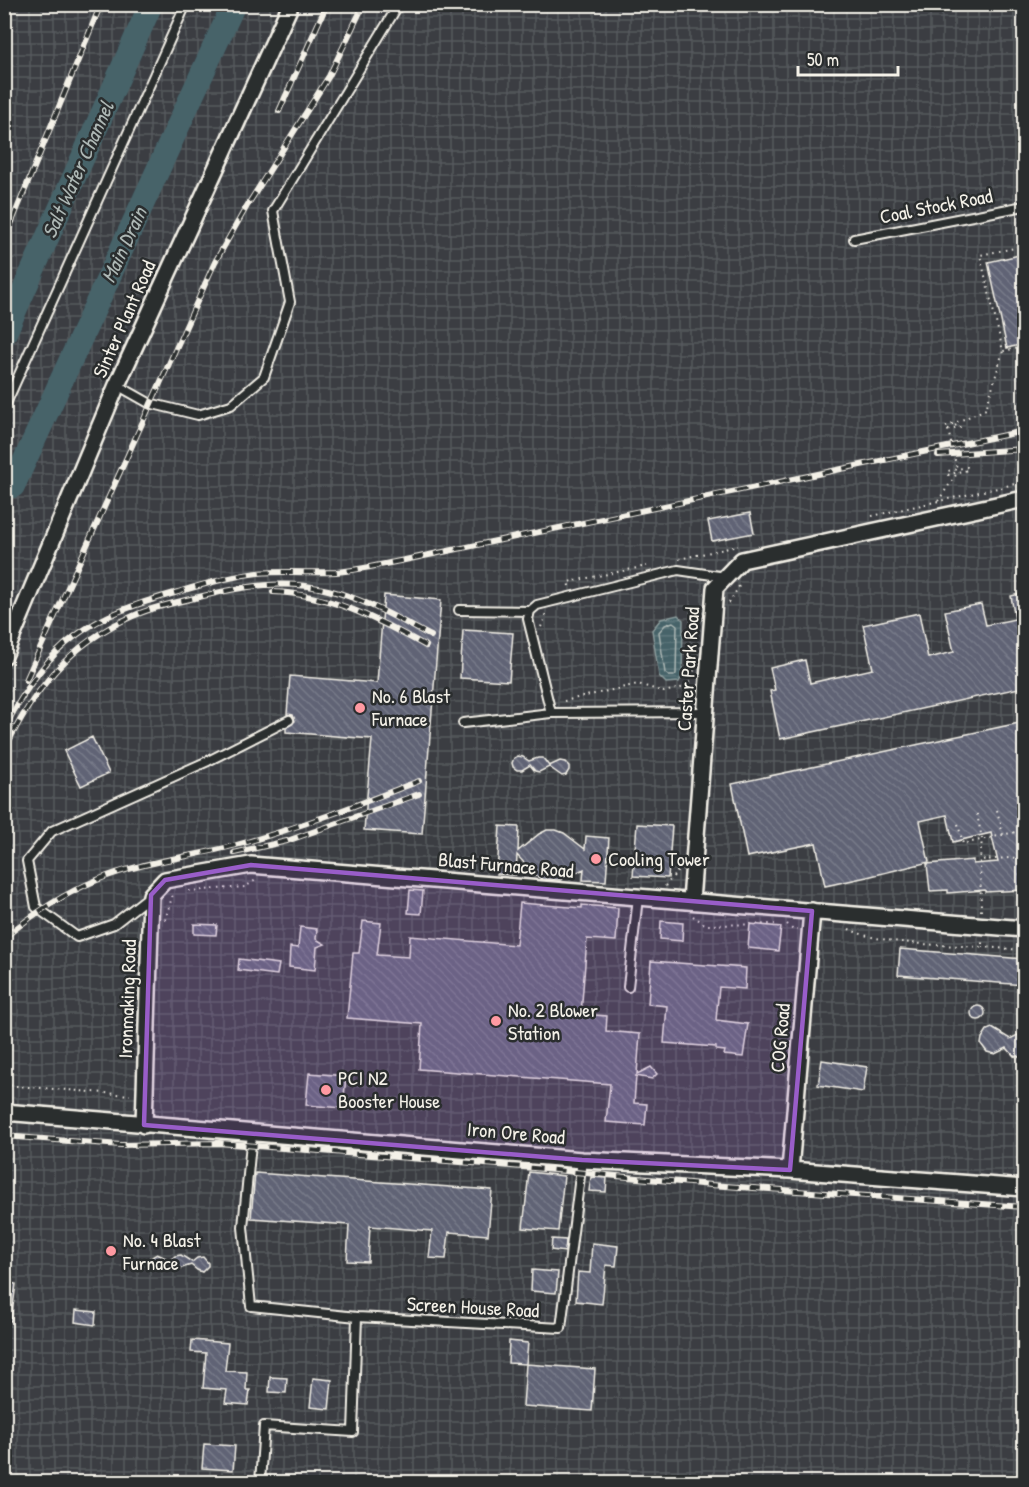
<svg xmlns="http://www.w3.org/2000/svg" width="1029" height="1487" viewBox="0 0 1029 1487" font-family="'Patrick Hand',sans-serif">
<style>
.industrial{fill:url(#industrial-grid)}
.water{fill:url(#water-rules);stroke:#8c9c9c;stroke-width:1.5}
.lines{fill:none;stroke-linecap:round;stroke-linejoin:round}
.shore{stroke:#aeb8b5;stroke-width:1.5}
.river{stroke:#466369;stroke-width:24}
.building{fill:url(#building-back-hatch);stroke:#f4f1e8;stroke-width:1.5}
.service-casing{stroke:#f4f1e8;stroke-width:12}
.minor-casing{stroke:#f4f1e8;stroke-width:20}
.path{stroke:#f4f1e8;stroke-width:2;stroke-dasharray:1.5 4.5;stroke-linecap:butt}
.service{stroke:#2a2d2e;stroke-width:8}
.minor{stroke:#2a2d2e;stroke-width:15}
.rail-casing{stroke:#f4f1e8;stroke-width:6}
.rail{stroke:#2a2d2e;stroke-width:4;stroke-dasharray:11;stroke-linecap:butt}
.path-bridge{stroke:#f4f1e8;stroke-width:2;stroke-dasharray:1.5 4.5;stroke-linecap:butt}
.marked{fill:#995dc9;fill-opacity:0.2;stroke:#995dc9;stroke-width:4.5;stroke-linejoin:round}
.poi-dot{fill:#ff9aa2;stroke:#2a2d2e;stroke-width:2}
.labels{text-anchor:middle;stroke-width:5;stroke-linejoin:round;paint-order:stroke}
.street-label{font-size:20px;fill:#f4f1e8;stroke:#2a2d2e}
.poi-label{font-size:20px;fill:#f4f1e8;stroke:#2a2d2e;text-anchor:start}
.water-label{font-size:21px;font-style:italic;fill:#aeb8b5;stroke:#2a2d2e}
</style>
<defs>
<pattern id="industrial-grid" width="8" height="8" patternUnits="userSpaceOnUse" patternTransform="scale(1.5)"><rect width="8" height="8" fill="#3a3d43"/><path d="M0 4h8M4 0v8" fill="none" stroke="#575a5e"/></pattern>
<pattern id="water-rules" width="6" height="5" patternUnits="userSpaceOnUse" patternTransform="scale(1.5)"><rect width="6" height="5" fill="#466369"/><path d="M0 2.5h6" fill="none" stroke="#617a7e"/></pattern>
<pattern id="building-back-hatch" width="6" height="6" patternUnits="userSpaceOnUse" patternTransform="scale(1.5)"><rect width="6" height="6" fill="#606375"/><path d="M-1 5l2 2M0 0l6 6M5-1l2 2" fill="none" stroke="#777a89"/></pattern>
</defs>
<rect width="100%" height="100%" fill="#2a2d2e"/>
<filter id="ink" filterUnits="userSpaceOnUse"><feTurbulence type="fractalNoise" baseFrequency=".0167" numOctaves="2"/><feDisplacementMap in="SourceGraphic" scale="12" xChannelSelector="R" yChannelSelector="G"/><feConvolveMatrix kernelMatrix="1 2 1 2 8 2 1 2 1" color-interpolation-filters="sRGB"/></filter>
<g filter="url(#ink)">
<path class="industrial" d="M5 5H1024V1482H5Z"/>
<path class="water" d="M678 615 683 620 682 676 679 682 666 683 659 676 652 630 661 619Z"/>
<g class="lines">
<path class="shore" d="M673 622 677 625 676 674 674 676H669L665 673 659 632 665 625Z"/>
<path class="river" d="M4 335 151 4
M13 486 234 4"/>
</g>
<path class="building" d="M1024 254V344L1007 348 988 262Z
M750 513 754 533 712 541 708 521Z
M1024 593V687L780 739 770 691 775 690 770 668 805 660 810 683 873 669 863 625 919 613 928 658 954 652 945 611 981 604 986 625 1015 619 1011 596Z
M384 595 441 600 422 834 364 830 372 739 286 732V728L295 721 293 715 287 714 290 676 377 683Z
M463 630 513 633 509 681 460 678Z
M1024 722V890L985 892V890L948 893V890L930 891 927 864 973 860V864L998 862 991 833 953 842 947 815 920 821 929 862 867 877 825 886 816 843 747 857 732 784Z
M92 737 109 773 81 786 64 751Z
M518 756 523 757 529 761 538 758H543L549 766 560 761 565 762 569 766V770L566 775 562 776 549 767 539 772 535 771 530 765 522 770H517L513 767 512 763 514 758Z
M637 824 672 826 668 878 633 876Z
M500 826 519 827 518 851 539 834 547 830H556L564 833 585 849 586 836 609 838 606 881 583 880 584 869 560 880 542 879 536 876 517 855 516 875 497 874Z
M410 890 423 891 421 914 408 913Z
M520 903 582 908V905L618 908 616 941 587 939 581 1014 607 1016 606 1031 640 1034 637 1074 651 1067 657 1074 652 1079 636 1076 634 1103 647 1104 645 1125 606 1122 610 1084 419 1069 422 1024 347 1018 353 953H359L363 921 381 923 377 955 409 957 410 936 516 945Z
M661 921 683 923 682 941 660 939Z
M194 924 217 925 216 935 194 934Z
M750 924 781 927 778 951 748 948Z
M300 927 317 929 316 939 325 944 317 947 315 970 289 967 290 947 298 948Z
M900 949 1024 959V985L898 975Z
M239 959 279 964 277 975 238 970Z
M651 961 746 968 745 989 719 987 716 1020 748 1024 743 1057 724 1055 725 1051 716 1050V1047L664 1043 667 1006 648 1004Z
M971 1013a7 7 0 1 1 14 0a7 7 0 1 1-14 0Z
M992 1028 1010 1039 1024 1032V1058L1014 1056 1007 1048 995 1054 987 1052 981 1044 982 1038 987 1030Z
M822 1060 867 1067 863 1092 818 1085Z
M309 1073 346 1076 343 1108 306 1105Z
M529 1172 564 1176 558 1231 523 1228Z
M255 1173 492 1190 488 1235 449 1232 446 1259 429 1258 432 1231 370 1226 368 1262 347 1261 349 1225 251 1218Z
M591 1177 607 1178 606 1192 589 1191Z
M552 1239 566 1240 565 1252 551 1250Z
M592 1243 618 1246 616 1266 606 1265 602 1304 576 1301 578 1272 590 1273Z
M157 1254 170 1260 175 1256 181 1255 192 1262 197 1258 203 1257 208 1263V1266L202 1272 197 1270 191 1265 179 1269 170 1264 158 1268 153 1267 150 1262V1258Z
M532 1270 558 1272 556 1293 531 1291Z
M4 1282 16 1284 11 1321 4 1320Z
M76 1310 96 1312 95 1325 75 1322Z
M192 1340 228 1343 225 1371 247 1372 246 1390H250L248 1405 225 1403 227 1390 203 1388 206 1353 191 1352Z
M509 1341 528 1343 526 1364 508 1363Z
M526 1364 595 1369 592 1411 523 1406Z
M270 1377 287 1378 286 1393 269 1392Z
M313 1378 332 1380 329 1409 310 1407Z
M204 1444 235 1446 233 1470 202 1468Z"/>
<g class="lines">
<g class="service-casing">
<path id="service" d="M854 239 1024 206
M117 385 149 403 198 415 231 405 264 377 290 302 273 211 399 4
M4 408 186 4
M459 610 530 611
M706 712 551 713 528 619 530 611 537 605 678 570 726 577
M463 723 551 713
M151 895 114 924 77 937 36 907 27 861 52 831 208 761 289 720
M628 987 638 897
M252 1133 243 1227 251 1306 357 1317
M260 1482 264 1426 353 1432 357 1317 561 1328 582 1160"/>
</g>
<g class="minor-casing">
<path id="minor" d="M4 656 117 385 291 4
M691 901 715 588 742 560 1024 499
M4 1112 582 1160 790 1170 1024 1188
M144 1125 151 895 165 880 251 865 1024 929
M790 1170 812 911"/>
</g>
<path class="path" d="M1024 246 980 255 1003 351 1024 347
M946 427 986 409 1003 351
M948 430 960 428 959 425 952 426
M938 501 958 472 968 470 967 467 948 471V475L958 472
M872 516 1024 482
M679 559 738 546
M569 586 568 582 647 566
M729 603 741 583
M541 627 547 613
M564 701 638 684 664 692 689 686 694 670
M1017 806 1023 831
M997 810 1003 835
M977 814 982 839 980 860
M958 824 963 844 1024 830
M665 886 677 872 679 857
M189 891 245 887 256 880
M981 911 980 860 1024 857
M693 916 706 925 775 924
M165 920 173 894
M787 924 793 930 797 929
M849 929C880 945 946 945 982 947V941
M982 947 1024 950
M4 1085 130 1095"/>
<use href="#service" class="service"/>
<use href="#minor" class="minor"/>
<g class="rail-casing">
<path id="rail" d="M279 111 327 4
M4 241 101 4
M938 455 1024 449
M273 592C330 594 377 619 426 646
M26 680 215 262 247 206 329 76 364 4
M7 723C52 640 88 617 178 592 204 584 231 576 258 573 284 571 310 573 336 572 358 570 379 565 400 561L1024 431
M4 751C33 690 70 643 133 616 155 606 179 602 203 596 245 586 285 579 328 590 365 599 398 619 431 636
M234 853 287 841 419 794
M4 938C33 914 63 894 97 880 145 860 198 857 247 842 306 825 362 803 419 781
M4 1136 121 1145 219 1143 523 1167 711 1185 1024 1207"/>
</g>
<use href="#rail" class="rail"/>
<path class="path-bridge" d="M948 430 957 469"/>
</g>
</g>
<path class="marked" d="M251 865 812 911 790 1170 582 1160 144 1125 151 895 165 880Z"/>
<g class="poi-dot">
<circle cx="360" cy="708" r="6"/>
<circle cx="596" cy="859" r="6"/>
<circle cx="496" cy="1021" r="6"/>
<circle cx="326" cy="1090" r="6"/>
<circle cx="111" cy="1251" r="6"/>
</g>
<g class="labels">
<g class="street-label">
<text transform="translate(936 206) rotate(-11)" y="7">Coal Stock Road</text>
<text transform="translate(124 319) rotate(-66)" y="7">Sinter Plant Road</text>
<text transform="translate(688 669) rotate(-86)" y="7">Caster Park Road</text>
<text transform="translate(506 865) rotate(5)" y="7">Blast Furnace Road</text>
<text transform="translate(127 999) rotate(-88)" y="7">Ironmaking Road</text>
<text transform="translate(780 1038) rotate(-85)" y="7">COG Road</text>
<text transform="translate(516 1133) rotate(5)" y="7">Iron Ore Road</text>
<text transform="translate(473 1307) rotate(3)" y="7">Screen House Road</text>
</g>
<g class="poi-label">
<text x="372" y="703">No. 6 Blast<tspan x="372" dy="23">Furnace</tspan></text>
<text x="608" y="866">Cooling Tower</text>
<text x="508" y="1017">No. 2 Blower<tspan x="508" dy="23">Station</tspan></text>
<text x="338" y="1085">PCI N2<tspan x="338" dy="23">Booster House</tspan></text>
<text x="123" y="1247">No. 4 Blast<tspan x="123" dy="23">Furnace</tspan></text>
</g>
<g class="water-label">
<text transform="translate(78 170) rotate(-66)" y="7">Salt Water Channel</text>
<text transform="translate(124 245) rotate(-65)" y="7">Main Drain</text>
</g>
</g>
<rect width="1029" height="1487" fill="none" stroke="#2a2d2e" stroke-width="24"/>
<rect x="12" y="12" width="1005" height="1463" fill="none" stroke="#f4f1e8" stroke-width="2" filter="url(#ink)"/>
<path d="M798 66v9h100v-9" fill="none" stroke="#f4f1e8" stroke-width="3"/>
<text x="807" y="66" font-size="18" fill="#f4f1e8" stroke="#2a2d2e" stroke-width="4.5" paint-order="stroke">50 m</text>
</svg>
